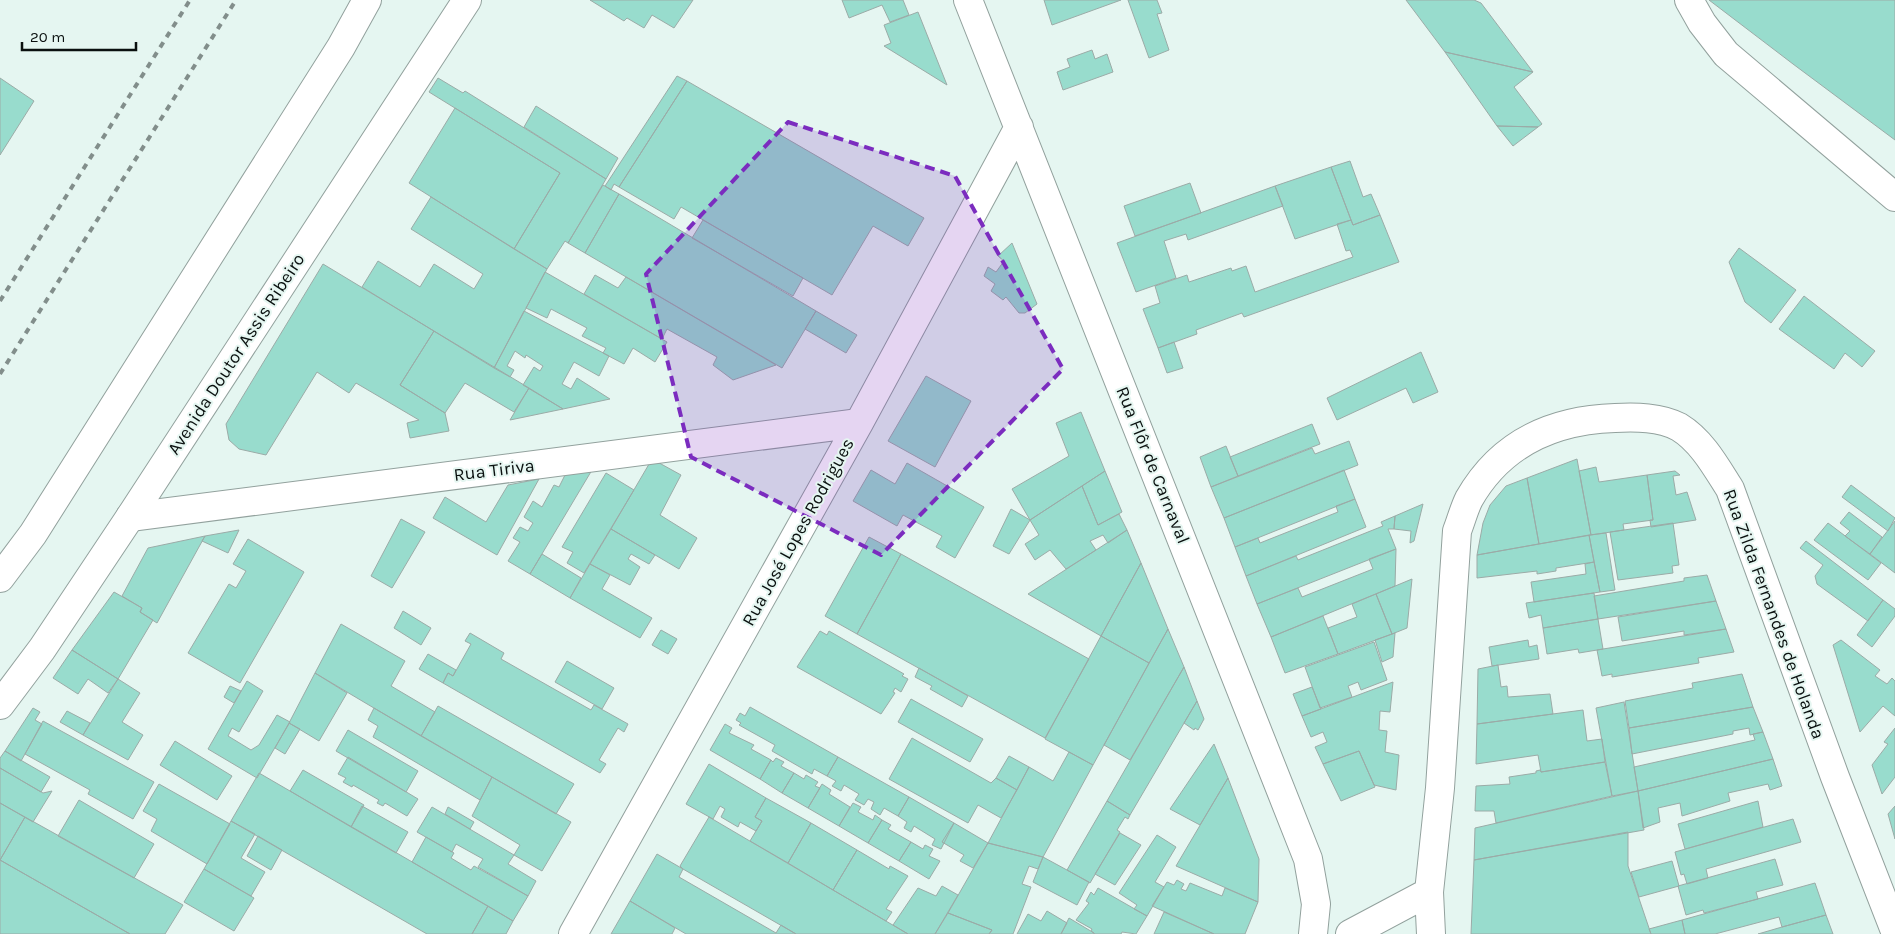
<svg xmlns="http://www.w3.org/2000/svg" width="1895" height="934" viewBox="0 0 1895 934" font-family="Karla,sans-serif">
<style>
.building{fill:#98dccd;stroke:#9baba7}
.lines{fill:none;stroke-linecap:round;stroke-linejoin:round}
.minor-casing{stroke:#92a19d;stroke-width:30}
.major-casing{stroke:#92a19d;stroke-width:30}
.minor{stroke:#fff;stroke-width:28}
.major{stroke:#fff;stroke-width:28}
.rail{stroke:#828e8b;stroke-width:4;stroke-dasharray:6 6;stroke-linecap:butt}
.marked{fill:#7b2cbf;fill-opacity:0.2;stroke:#7b2cbf;stroke-width:4;stroke-dasharray:10 6;stroke-linejoin:round}
.labels{text-anchor:middle;stroke-width:4;stroke-linejoin:round;paint-order:stroke}
.street-label{font-size:18px;fill:#0a100f;stroke:#e5f6f1}
</style>
<rect width="100%" height="100%" fill="#e5f6f1"/>
<path class="building" d="M590 0H693L674 28 652 15 644 28 627 18 624 21Z
M842 0H903L909 15 890 22 882 5 849 18Z
M1044 0H1121L1052 25Z
M1128 0H1157L1162 13 1157 14 1169 50 1149 58Z
M1406 0H1474L1481 3 1533 72 1445 52Z
M1709 0H1895V140L1793 64Z
M918 12 947 85 884 46 891 43 884 25Z
M1092 50 1095 59 1107 54 1113 72 1063 90 1057 72 1070 67 1067 59Z
M1445 52 1533 72 1514 87 1542 124 1538 127 1497 126Z
M677 76 687 81 619 187 614 184 611 190 605 186Z
M0 78 34 101 0 155Z
M438 78 463 93 465 91 606 179 568 243 565 241 547 269 514 249 560 173 429 92Z
M687 81 924 218 908 246 873 226 832 295 681 207 674 219 619 187Z
M536 106 618 158 606 179 524 127Z
M455 108 560 173 514 249 409 183Z
M1497 126 1538 127 1513 146Z
M1350 161 1363 197 1371 194 1380 215 1353 225 1331 167Z
M1331 167 1351 220 1295 239 1275 186Z
M1190 183 1201 213 1135 236 1124 206Z
M603 185 619 194 585 253 568 243Z
M1275 186 1283 206 1188 240 1186 234 1164 241 1176 278 1136 292 1117 243Z
M619 194 816 311 782 368 585 253Z
M431 197 547 269 494 368 362 287 378 261 420 287 434 264 474 289 483 274 411 229Z
M1380 215 1399 262 1244 317 1242 313 1196 330 1197 334 1158 348 1143 309 1160 303 1155 286 1187 275 1189 282 1231 268 1232 271 1246 266 1255 292 1353 257 1350 250 1346 251 1337 224 1351 220 1353 225Z
M703 220 803 278 793 296 692 238Z
M1012 243 1037 304 1025 313H1019L1006 297 1003 300 991 291 995 284 984 276 988 267 996 272 1004 261 998 256Z
M1739 248 1796 290 1771 323 1745 302 1729 262Z
M323 264 434 331 400 385 445 413 449 431 410 438 407 423 419 420 356 383 349 393 317 372 266 455 239 449 229 440 226 424Z
M545 272 667 342 655 362 633 348 624 364 603 353 606 348 582 336 587 328 551 309 547 318 526 308Z
M595 275 618 288 626 277 776 365 733 380 713 365 717 357 667 329 662 339 584 294Z
M1804 296 1875 351 1862 367 1845 353 1834 369 1779 329Z
M524 311 609 356 599 376 574 362 562 384 571 389 577 378 610 399 563 409 523 385 534 367 540 371 543 366 526 355 525 358 515 351 507 366 514 370 510 377 494 368Z
M816 311 857 335 846 353 805 329Z
M434 331 529 388 514 412 465 383 445 413 400 385Z
M1174 342 1183 368 1167 373 1158 348Z
M1421 352 1438 392 1413 403 1406 388 1337 420 1327 398Z
M926 376 971 401 935 467 888 441Z
M529 388 563 409 510 420Z
M1081 412 1105 471 1030 520 1012 489 1069 456 1056 423Z
M1312 424 1320 444 1238 476 1230 457Z
M1349 441 1358 465 1224 518 1211 487 1312 448 1315 454Z
M1226 446 1238 476 1211 487 1200 457Z
M652 459 681 475 660 515 697 538 679 569 611 529Z
M1577 459 1591 535 1539 544 1527 478Z
M907 463 984 507 955 558 936 547 942 536 903 515 897 526 853 501 871 470 895 484Z
M1596 467 1599 482 1647 475 1653 520 1623 524 1624 530 1591 535 1579 471Z
M592 470 530 574 508 561 520 542 513 538 520 527 528 531 533 523 524 517 533 501 542 507 554 485 559 487 565 475Z
M1344 470 1355 499 1235 547 1224 518Z
M1105 471 1122 512 1098 525 1082 486Z
M1675 471 1680 475 1673 476 1676 495 1687 492 1696 520 1651 527 1650 520H1653L1647 475Z
M606 473 634 490 584 573 567 563 573 552 562 547Z
M1527 478 1539 544 1477 555 1483 523 1490 505 1506 486Z
M539 479 497 555 433 518 445 497 486 522 508 485Z
M1851 485 1895 518 1888 531 1842 497Z
M1082 486 1098 525 1119 514 1127 530 1108 543 1103 535 1090 541 1096 550 1066 569 1050 550 1035 560 1025 544 1039 535 1030 520Z
M1355 499 1366 527 1246 576 1235 547 1258 538 1260 543 1338 512 1336 506Z
M1423 504 1414 541 1410 543 1411 531 1394 529 1395 516Z
M1011 509 1030 520 1009 554 993 546Z
M1849 512 1882 537 1870 554 1845 536 1850 531 1840 523Z
M1395 516 1394 529H1388L1396 549 1257 604 1246 576 1296 556 1298 560 1383 526 1381 522Z
M401 519 425 532 392 588 371 576Z
M1895 521V573L1870 554Z
M1673 523 1679 565 1672 566 1673 573 1618 580 1610 532Z
M1828 523 1881 563 1868 580 1814 540Z
M611 529 655 555 649 564 631 554 628 559 640 567 630 585 590 564Z
M239 530 228 553 202 541 205 536Z
M1127 530 1141 563 1101 636 1028 594Z
M1606 533 1615 590 1600 592 1589 535Z
M1589 535 1594 562 1556 568V571L1537 574V571L1477 578V555Z
M205 536 157 623 140 612 142 608 122 596 148 548Z
M869 537 901 554 857 634 825 616Z
M248 539 304 572 240 683 188 653 229 584 236 588 246 571 233 564Z
M1806 541 1883 600 1868 621 1817 584 1815 576 1823 565 1800 548Z
M1396 549 1395 586 1271 637 1257 604 1298 588 1302 597 1373 569 1369 559Z
M542 554 581 578 570 598 530 574Z
M901 554 1089 659 1045 738 857 634Z
M1594 562 1600 592 1534 602 1531 582 1586 574 1585 564Z
M1141 563 1168 629 1149 663 1101 636Z
M590 564 610 575 602 589 652 618 640 638 570 598Z
M1707 575 1716 601 1598 619 1594 596 1684 581V578Z
M1412 579 1407 628 1392 634 1376 594Z
M114 592 142 608 140 612 153 620 118 679 72 650Z
M1594 593 1598 619 1543 628 1541 615 1529 618 1526 603Z
M1376 594 1392 634 1338 654 1328 628 1357 617 1352 604Z
M1883 600 1895 609V616L1872 647 1857 635Z
M1716 601 1726 629 1684 635V631L1622 641 1618 617Z
M403 611 431 628 421 645 394 628Z
M1323 616 1338 654 1285 673 1271 637Z
M1598 619 1603 649 1579 653 1578 649 1547 654 1543 628Z
M341 624 405 661 391 686 435 712 421 736 315 673Z
M1168 629 1184 667 1130 760 1104 745Z
M1726 629 1734 652 1698 658 1699 663 1612 677V674L1602 676 1597 650Z
M661 630 677 639 668 654 652 645Z
M820 631 827 635 829 631 904 674 902 676 908 679 901 692 895 688 893 692 895 693 881 714 797 667Z
M470 633 504 653 501 659 591 710 594 705 628 724 624 732 618 728 599 760 606 764 600 773 443 683 448 673 453 676 471 644 465 641Z
M1395 633 1393 657 1382 662 1375 640Z
M1101 636 1149 663 1093 765 1045 739Z
M1528 640 1529 647 1537 645 1539 659 1492 666 1489 647Z
M1841 640 1880 670 1875 676 1887 684 1892 678 1895 681V716L1883 706 1860 732 1833 645Z
M1374 642 1387 680 1361 690 1358 682 1348 686 1352 697 1320 708 1305 667Z
M72 650 118 679 108 693 88 679 78 694 53 678Z
M428 654 456 670 453 676 448 673 443 683 419 669Z
M567 661 614 688 602 709 555 682Z
M1498 665 1501 687 1507 686 1508 697 1550 694 1553 714 1477 724 1478 669Z
M1184 667 1197 701 1130 815 1107 801Z
M919 668 968 696 962 707 930 689 932 686 915 677Z
M315 673 347 693 319 741 289 723Z
M1742 674 1753 707 1629 728 1625 701 1693 688 1692 683Z
M118 679 140 693 122 722 143 735 128 760 83 735Z
M247 681 263 691 239 732 232 728 228 736 251 750 259 745 277 715 290 722 257 778 208 749Z
M1393 682 1390 712 1380 711 1379 730 1387 731 1385 752 1399 755 1396 790 1374 785 1359 751 1323 764 1315 747 1327 742 1323 732 1311 737 1302 716Z
M230 686 241 691 234 703 224 697Z
M1312 687 1321 709 1302 716 1293 694Z
M911 699 983 739 970 762 898 722Z
M1197 701 1204 719 1198 730 1195 728 1194 730 1184 723Z
M1624 702 1638 791 1612 796 1596 708Z
M438 706 574 784 556 814 421 736Z
M750 707 838 757 827 776 814 769 812 774 772 751 775 745 739 725 741 723 736 720 740 713 745 716Z
M1753 707 1763 732 1750 735 1749 728 1733 731V734L1632 754 1629 728Z
M33 708 40 712 35 720 42 724 21 761 5 751Z
M374 708 492 777 480 800 373 737 378 726 368 720Z
M1583 710 1587 741 1602 739 1605 762 1541 772 1538 755 1476 764 1477 724Z
M67 711 90 723 83 735 60 722Z
M43 721 154 782 133 819 88 794 90 790 25 754Z
M289 723 300 729 285 754 275 748Z
M725 724 732 728 729 733 754 745 751 749 771 760 760 779 710 750Z
M1895 728V777L1882 794 1872 765 1888 744 1884 742Z
M348 730 418 771 406 792 336 751Z
M1763 732 1773 759 1638 791 1634 767 1755 740 1753 734Z
M912 738 991 783 996 778 1017 790 1001 818 978 805 968 823 889 779Z
M175 741 232 776 217 800 160 765Z
M1214 744 1228 778 1200 825 1170 809Z
M5 751 50 777 41 792 0 768V758Z
M1359 751 1375 787 1341 801 1323 764Z
M1069 752 1093 765 1043 857 988 843 1029 767 1053 781Z
M1009 756 1029 767 1017 790 996 778Z
M348 757 418 799 407 816 385 803 383 806 377 803 379 800 353 785 352 787 343 782 346 778 338 774Z
M838 757 909 797 898 816 884 808 880 815 871 809 874 802 868 799 864 805 855 800 859 794 844 785 841 791 832 786 836 781 827 776Z
M776 758 784 762 781 766 794 773 782 793 760 779 771 760 773 762Z
M1773 759 1782 786 1770 790 1768 784 1728 793 1730 801 1682 816 1680 803 1658 808 1660 822 1643 828 1638 791Z
M1605 762 1612 796 1496 823 1494 811H1475L1476 786 1510 784 1509 777 1536 773V771L1540 770 1541 772Z
M709 764 766 798 755 817 762 821 756 831 740 822 738 827 721 817 725 809 720 806 713 819 686 804Z
M0 768 43 793 52 791 33 822 0 803Z
M303 770 364 805 351 827 290 791Z
M259 773 488 906 472 934H427L231 821Z
M794 773 804 779 806 775 818 782 815 786 820 788 808 808 782 793Z
M492 777 571 822 542 871 514 855 520 845 472 816Z
M1228 778 1259 859 1258 902 1176 866Z
M159 784 230 824 207 864 151 831 157 819 143 811Z
M822 784 831 790 829 794 850 807 839 826 808 808Z
M1638 791 1644 830 1474 860 1475 828Z
M909 797 954 823 941 849 932 845 935 839 914 826 911 832 904 828 907 822 898 816Z
M766 798 811 823 788 863 750 841 762 821 755 817Z
M79 800 154 844 134 878 58 836Z
M1107 801 1130 815 1128 819 1125 817 1117 830 1120 832 1090 883 1067 870Z
M1758 801 1763 827 1685 849 1678 824Z
M0 803 25 817 0 860Z
M853 803 861 807 858 812 873 820 875 815 882 820 868 843 839 826Z
M362 806 408 832 396 853 351 827Z
M1895 806V839L1888 814Z
M432 807 514 855 508 864 536 881 528 896 478 867 483 859 456 844 452 852 417 832Z
M448 807 474 822 470 829 445 814Z
M25 817 183 905 165 934H130L0 860Z
M709 817 833 890 908 934H796L683 869 680 866Z
M1793 819 1801 842 1706 869 1708 878 1687 884 1684 874 1681 875 1675 852Z
M882 820 891 825 888 829 911 842 899 861 868 843Z
M231 821 255 834 241 858 265 872 251 896 204 869Z
M811 823 857 850 833 890 788 863Z
M954 823 988 843 973 868 960 861 964 855 942 842Z
M1628 832V866L1651 934H1471L1474 860Z
M1120 833 1141 845 1115 885 1095 874Z
M1157 835 1176 847 1155 882 1164 887 1147 916 1134 909 1137 905 1119 893Z
M258 836 282 850 271 870 247 856Z
M426 837 454 853 451 858 471 870 474 866 528 896 513 921 412 862Z
M911 842 923 849 925 845 933 849 929 856 940 861 929 879 899 861Z
M988 843 1043 857 1038 869 1029 866 1022 884 1031 887 1013 934H989L992 930 948 913Z
M857 850 889 869 890 866 908 876 886 909 892 912 886 921 833 890Z
M657 854 683 869 679 877 776 933 781 925 796 934H686L630 901Z
M1043 857 1089 882 1077 905 1033 882Z
M1775 859 1783 885 1756 892 1758 899 1704 913 1703 910 1686 915 1678 886Z
M0 860 130 934H0Z
M1672 861 1679 886 1639 897 1631 872Z
M204 869 254 898 234 931 184 902Z
M1177 880 1184 884 1181 889 1186 891 1190 883 1222 896 1225 888 1258 902 1245 934H1214L1152 906 1167 882 1174 885Z
M1815 883 1826 915 1782 927 1779 917 1715 934H1685L1682 920Z
M942 886 958 895 935 934H908L893 925 918 888 936 896Z
M1098 888 1147 916 1136 934 1122 932 1121 934H1095L1091 931 1092 929 1076 920 1089 903 1086 901 1091 892 1094 895Z
M630 901 675 928 672 934H611Z
M488 906 513 921 506 934H472Z
M1047 911 1067 923 1061 934H1017L1028 914 1041 921Z
M1164 912 1214 934H1154Z
M948 913 992 930 989 934H935Z
M1826 915 1833 934H1758L1782 927Z
M1069 918 1094 933V934H1061Z
M1682 920 1685 934H1651L1649 929Z"/>
<g class="lines">
<g class="minor-casing">
<path id="minor" d="M968 0 1308 859 1316 904 1313 934
M1689 0 1702 23 1726 54 1895 197
M130 517 859 423
M1429 892 1431 934
M573 934 859 423 1019 127
M1350 934 1429 892 1440 788 1457 531C1461 521 1464 509 1469 499 1501 443 1553 420 1615 418 1636 417 1660 417 1679 427 1702 441 1716 467 1730 489L1835 777 1895 931"/>
</g>
<g class="major-casing">
<path id="major" d="M0 578 33 534 341 47 367 0
M0 705 42 649 130 517 467 0"/>
</g>
<use href="#minor" class="minor"/>
<use href="#major" class="major"/>
<path class="rail" d="M0 301 190 0
M0 374 236 0"/>
</g>
<path class="marked" d="M788 122 955 176 1063 369 881 555 691 457 646 274Z"/>
<g class="labels">
<g class="street-label">
<text transform="translate(236 354) rotate(-57)" y="6">Avenida Doutor Assis Ribeiro</text>
<text transform="translate(1153 465) rotate(68)" y="6">Rua Flôr de Carnaval</text>
<text transform="translate(494 470) rotate(-7)" y="6">Rua Tiriva</text>
<text transform="translate(798 532) rotate(-61)" y="6">Rua José Lopes Rodrigues</text>
<text transform="translate(1774 614) rotate(70)" y="6">Rua Zilda Fernandes de Holanda</text>
</g>
</g>
<path d="M22 42v8h114v-8" fill="none" stroke="#0a100f" stroke-width="2.5"/>
<text x="30" y="42" font-size="15" fill="#0a100f" stroke="#e5f6f1" stroke-width="4" paint-order="stroke">20 m</text>
</svg>
